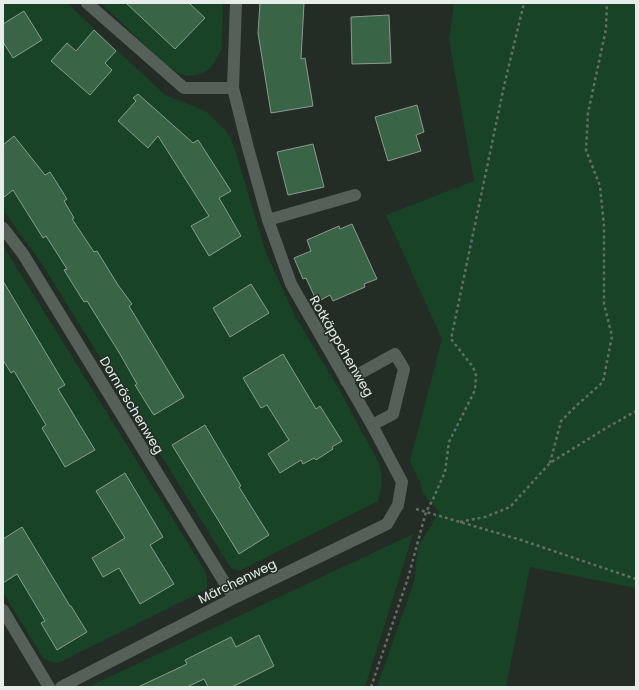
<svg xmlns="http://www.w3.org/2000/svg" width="639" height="690" viewBox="0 0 639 690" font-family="Poppins,sans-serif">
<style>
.green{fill:#184327}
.building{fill:#396446;stroke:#8e9a90}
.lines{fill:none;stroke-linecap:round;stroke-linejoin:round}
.path{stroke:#646c66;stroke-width:2.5;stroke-dasharray:3 3;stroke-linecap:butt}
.minor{stroke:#556158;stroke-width:12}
.labels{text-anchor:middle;stroke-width:3;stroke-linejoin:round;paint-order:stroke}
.street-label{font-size:13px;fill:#e7ede8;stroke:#232d26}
</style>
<rect width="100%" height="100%" fill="#232d26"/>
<path class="green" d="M3 3H67L165 95 196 107 208 113 225 130 231 139 235 150 266 253 296 318 336 384 379 463C383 479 382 485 378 501L239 571 231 568 42 264 3 210Z
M101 3H223L222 49 214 63 209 69 203 73 195 75 187 76 178 73 168 67Z
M454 3H636V588L530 567 506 687H377L414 582 418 547 439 512 423 493 420 482 410 461 442 339 386 215 474 181 449 40Z
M3 245 15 265 204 569 207 578V589L58 663 51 662 43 658 3 592Z
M413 534 365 687H88Z"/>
<path class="building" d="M126 3H189L205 18 175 49Z
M260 3H304L301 59 305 58 313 106 271 113 258 33Z
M24 11 42 40 13 58 3 42V24Z
M389 15 391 63 352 64 351 17Z
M94 30 116 51 105 63 112 70 90 95 51 61 67 43 76 51Z
M138 94 193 143 198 140 231 191 219 198 241 236 209 256 191 226 209 216 158 136 148 148 118 121 136 101 133 98Z
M417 105 424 132 416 135 421 151 388 161 375 117Z
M14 136 45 175 50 172 67 199 64 201 74 218 72 219 94 252 97 251 118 285 132 304 129 306 184 397 154 415V414H153L135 385 137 384 120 354 87 301 84 302 64 270 67 269 46 236 43 238 13 190 3 198V145Z
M313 144 324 187 288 195 277 152Z
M352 224 377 279 364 284 365 287 333 301 330 295 317 302 306 278 303 279 294 258 311 251 307 240 339 226 340 229Z
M3 281 65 385 58 389 95 450 65 467 42 428 46 425 14 371 11 373 3 360Z
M251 284 269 313 230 337 213 308Z
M283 354 316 409 320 406 342 441 332 447 333 449 316 460 314 458 303 464 301 460 280 473 268 454 289 440 267 405 261 408 243 378Z
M205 425 241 486 239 487 269 535 239 554 172 445Z
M125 473 163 537 150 545 174 584 140 604 119 568 103 577 92 558 125 538 96 491Z
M22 527 70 606H71L87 632 57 650 41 623 45 621 17 574 3 583V539Z
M259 635 274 666 232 687H208L204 679 187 687H138L187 664 185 660 231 637 236 647Z"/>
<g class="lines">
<path class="path" d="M550 463 561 421 577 405 603 382 612 336 604 304V226L600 186 586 150 588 113 606 29 607 3
M416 509 521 540 636 579
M460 522 485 517 510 507 550 463 606 428 636 411
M371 687 408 578 426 512 433 499 445 472 449 442 475 390 476 375 473 367 451 339 504 86 524 3"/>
<path class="minor" d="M87 3 184 88H233
M268 220 355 195
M3 228 23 254 234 598
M346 381 395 354 404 369 393 414 372 425
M3 610 49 687
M61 687 234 598 387 524 398 505 402 482 372 425 291 284 268 220 248 148 233 88 236 3"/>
</g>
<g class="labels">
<g class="street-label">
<text transform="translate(342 346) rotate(60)" y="5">Rotkäppchenweg</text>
<text transform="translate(132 405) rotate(59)" y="5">Dornröschenweg</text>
<text transform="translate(237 581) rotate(-26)" y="5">Märchenweg</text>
</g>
</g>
<rect width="639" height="690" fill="none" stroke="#e7ede8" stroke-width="8"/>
</svg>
